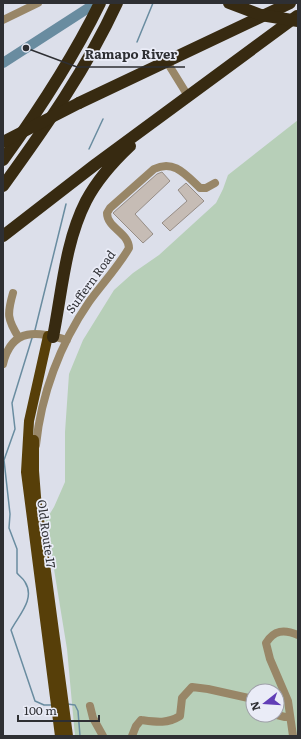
<svg xmlns="http://www.w3.org/2000/svg" width="301" height="739" viewBox="0 0 301 739" font-family="Literata,serif">
<style>
.green{fill:#b7cfb8;fill-rule:evenodd}
.lines{fill:none;stroke-linecap:round;stroke-linejoin:round}
.stream{stroke:#698ca0;stroke-width:1.5}
.river{stroke:#698ca0;stroke-width:10}
.building{fill:#c6bcb5;stroke:#968d86}
.minor{stroke:#988667;stroke-width:8}
.major{stroke:#573f09;stroke-width:10}
.highway{stroke:#372a11;stroke-width:12}
.highway-bridge{stroke:#372a11;stroke-width:12}
.labels{text-anchor:middle;stroke-width:3.5;stroke-linejoin:round;paint-order:stroke}
.street-label{font-size:12px;fill:#2e2f33;stroke:#eaecf7}
.leader{fill:none;stroke:#2e2f33;stroke-width:1.5}
.callout-dot{fill:#2e2f33;stroke:#eaecf7;stroke-width:1.5}
.callout-label{font-size:13px;text-anchor:middle;font-weight:bold;fill:#2e2f33;stroke:#eaecf7;stroke-width:3.5;stroke-linejoin:round;paint-order:stroke}
</style>
<rect width="100%" height="100%" fill="#dcdfea"/>
<path class="green" d="M298 120V736H75L67 649 46 520 54 507 65 482V432L69 374 83 340 114 290 133 273 159 255 216 203 223 189 228 175ZM253 691H277V715H253Z"/>
<g class="lines">
<path class="stream" d="M137 42 153 3
M89 149 103 119
M35 330 66 204
M32 338 12 403 15 429 4 460 10 514 9 528 17 549V573C19 576 23 578 25 582 36 599 18 616 11 630L35 701 44 705H53
M67 704 75 705 78 711 80 736"/>
<path class="river" d="M3 63 96 3"/>
</g>
<path class="building" d="M162 172 170 181 135 214 153 234 143 243 113 213 157 174Z
M186 183 204 201 170 231 162 223 187 201 178 190Z"/>
<g class="lines">
<path class="minor" d="M3 20 38 3
M167 62 188 96
M13 293C7 314 7 319 19 338
M3 364C12 326 38 332 67 340
M36 445C41 395 60 344 89 302 102 284 118 267 129 248 129 233 107 228 107 213L110 208 154 169C174 159 186 175 200 188H206L215 183
M90 706 93 718 103 736
M277 715 285 717
M132 736 136 726 141 720C156 722 167 724 180 716L182 698 192 687 208 689 253 699
M293 736 288 701 270 659 266 643C274 630 284 629 298 635"/>
<path class="major" d="M48 336 29 421 26 472 60 736
M34 440V471L36 497 68 736"/>
<path class="highway" d="M79 103 290 3
M3 160C39 110 73 58 100 3
M3 186C45 128 87 68 117 3
M3 236 96 164 297 16
M53 337C62 292 65 242 86 201 97 180 113 162 130 146"/>
<path class="highway-bridge" d="M229 3 261 15 298 21
M3 142 79 103"/>
</g>
<g class="labels">
<g class="street-label">
<text transform="translate(91 282) rotate(-54)" y="4">Suffern Road</text>
<text transform="translate(46 534) rotate(82)" y="4">Old Route 17</text>
</g>
</g>
<path class="leader" d="M26 48L77 67H185"/>
<circle class="callout-dot" cx="26" cy="48" r="4"/>
<g class="callout-label">
<text x="131" y="59">Ramapo River</text>
</g>
<rect width="301" height="739" fill="none" stroke="#2e2f33" stroke-width="8"/>
<g transform="translate(265 703) rotate(253)"><circle r="19" fill="#eaecf7" stroke="#9fa0a9"/>
<path d="M0-3L7 15L0 10L-7 15Z" fill="#613eb6"/>
<text y="-6" font-size="11" font-weight="bold" text-anchor="middle" fill="#2e2f33">N</text>
</g>
<path d="M18 715v6h81v-6" fill="none" stroke="#2e2f33" stroke-width="2"/>
<text x="24" y="715" font-size="12" fill="#2e2f33" stroke="#eaecf7" stroke-width="3" paint-order="stroke">100 m</text>
</svg>
